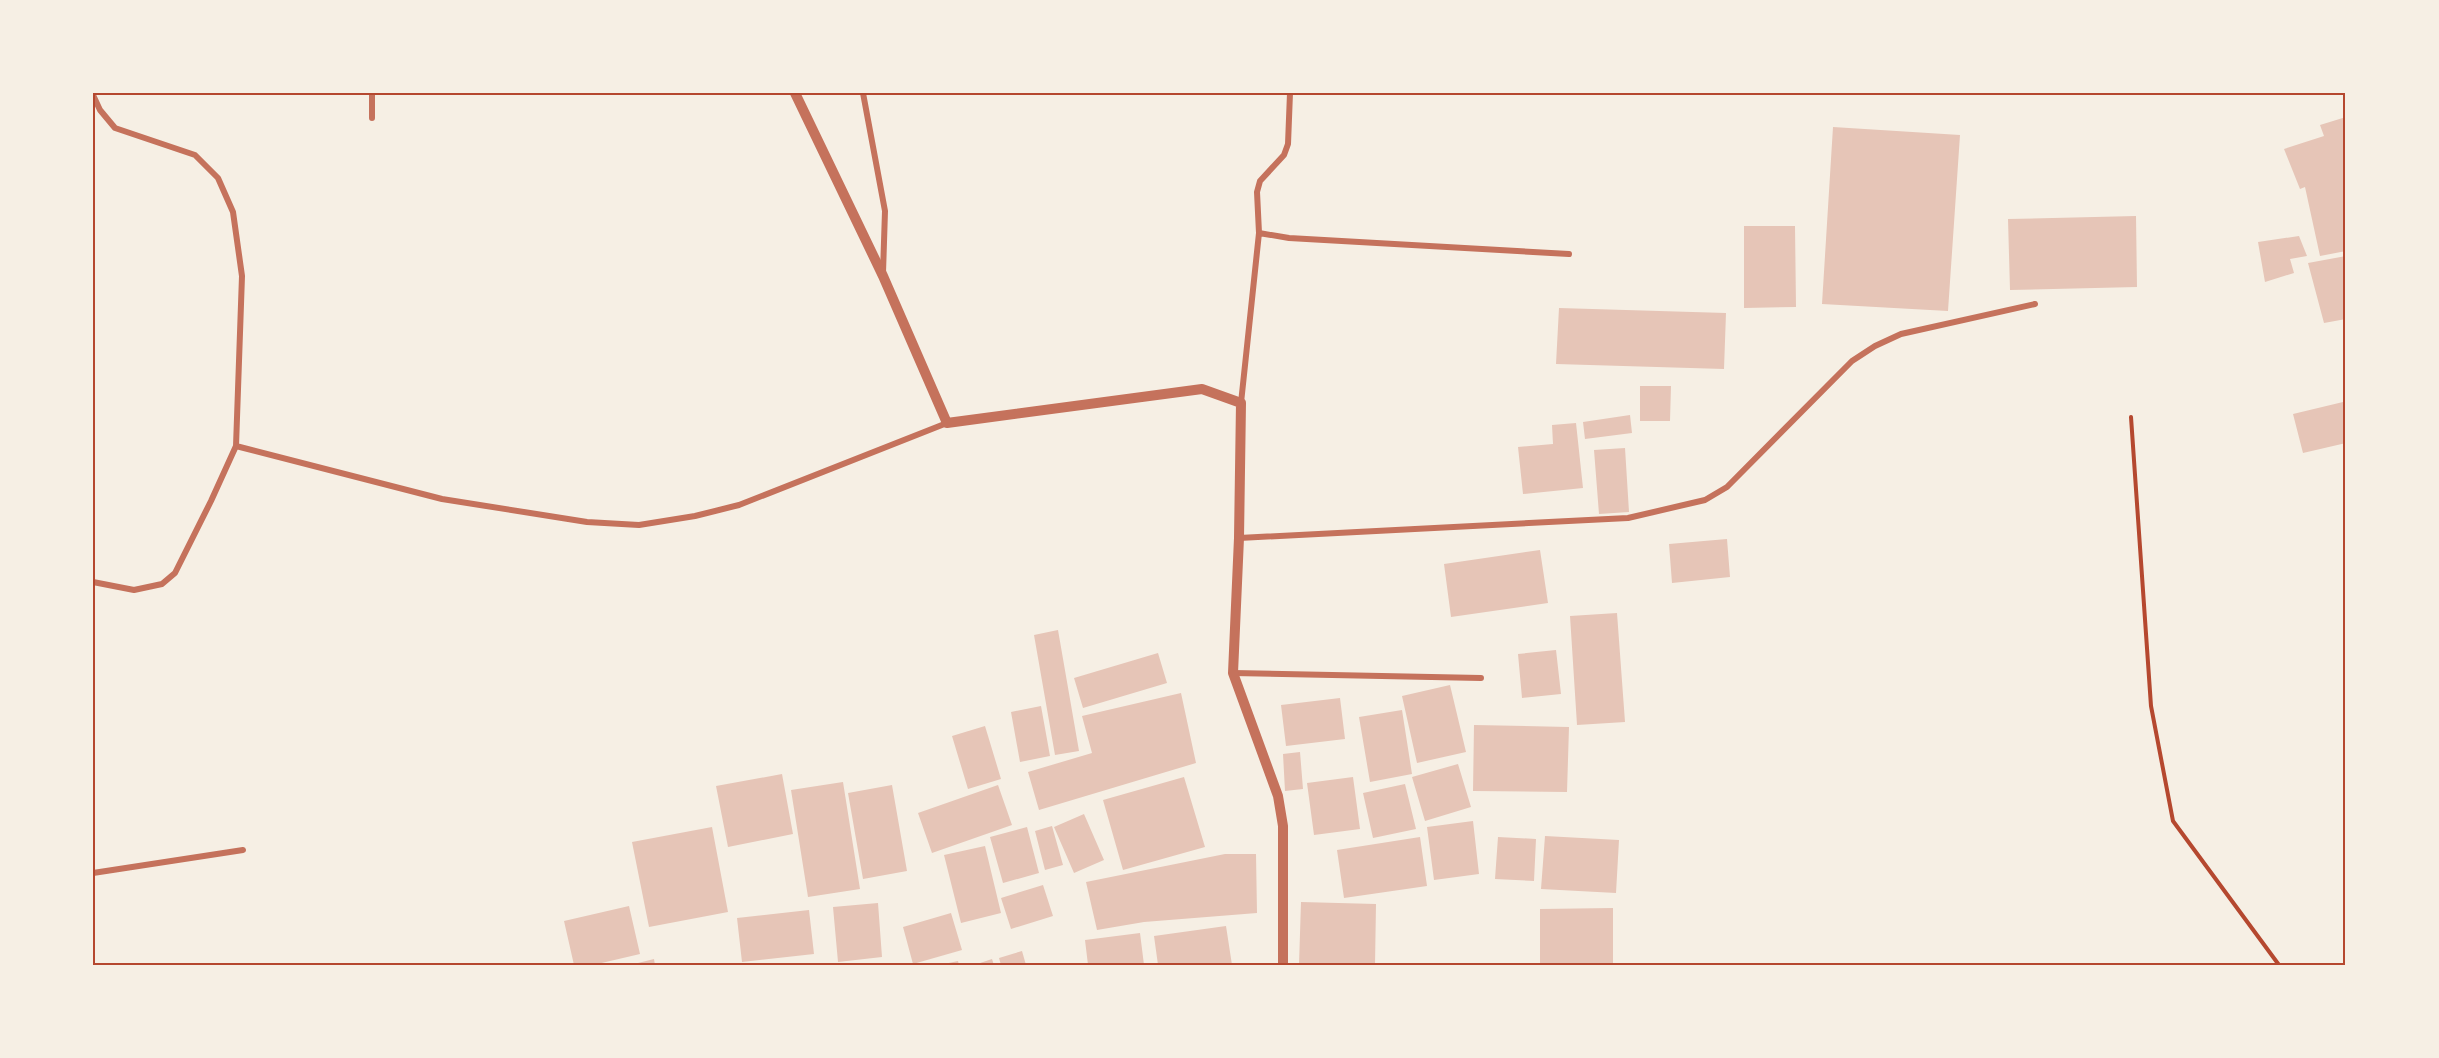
<svg xmlns="http://www.w3.org/2000/svg" width="2439" height="1058" viewBox="0 0 2439 1058" font-family="Manrope,sans-serif">
<style>
.building{fill:#e6c5b7}
.lines{fill:none;stroke-linecap:round;stroke-linejoin:round}
.path{stroke:#b5482f;stroke-width:4}
.minor{stroke:#c5725c;stroke-width:6}
.tertiary{stroke:#c5725c;stroke-width:10}
.neatline{fill:none;stroke:#b5482f;stroke-width:2}
</style>
<rect width="100%" height="100%" fill="#f6efe4"/>
<path class="building" d="M2346 117V251L2320 256 2305 187 2300 189 2284 149 2324 136 2320 125Z
M1833 127 1960 135 1948 311 1822 304Z
M2136 216 2137 287 2010 290 2008 219Z
M1744 226H1795L1796 307 1744 308Z
M2299 236 2307 256 2290 259 2294 273 2265 282 2258 242Z
M2346 256V319L2324 323 2308 263Z
M1559 308 1726 313 1724 369 1556 364Z
M1640 386H1671L1670 421H1640Z
M2343 402 2346 417V443L2303 453 2293 414Z
M1630 415 1632 433 1585 439 1583 422Z
M1576 423 1583 488 1523 494 1518 447 1553 444 1552 425Z
M1625 448 1629 512 1599 514 1594 450Z
M1727 539 1730 577 1672 583 1669 544Z
M1540 550 1548 603 1451 617 1444 564Z
M1617 613 1625 722 1577 725 1570 616Z
M1058 630 1079 751 1055 755 1034 635Z
M1556 650 1561 694 1522 698 1518 654Z
M1158 653 1167 683 1083 708 1074 678Z
M1450 685 1466 752 1417 763 1402 696Z
M1181 693 1196 763 1039 810 1028 772 1092 753 1082 716Z
M1340 698 1345 739 1286 746 1281 705Z
M1041 706 1050 756 1020 762 1011 712Z
M1402 710 1412 774 1370 782 1359 717Z
M1474 725 1569 727 1567 792 1473 791Z
M985 726 1001 779 968 789 952 736Z
M1300 752 1303 789 1285 791 1283 754Z
M1458 764 1471 807 1425 821 1412 777Z
M782 774 793 834 728 847 716 786Z
M1184 777 1205 847 1123 870 1103 800Z
M1353 777 1360 829 1314 835 1307 783Z
M843 782 860 889 808 897 791 790Z
M1405 784 1416 829 1373 838 1363 793Z
M892 785 907 871 863 879 848 793Z
M998 785 1012 825 932 853 918 813Z
M1084 814 1104 860 1074 873 1054 827Z
M1473 821 1479 874 1434 880 1427 827Z
M1052 826 1063 865 1045 870 1035 831Z
M712 827 728 912 649 927 632 842Z
M1027 827 1039 873 1003 883 990 837Z
M1545 836 1619 840 1616 893 1541 889Z
M1420 837 1427 886 1344 898 1337 850Z
M1498 837 1536 839 1534 881 1495 879Z
M985 846 1001 913 961 923 944 855Z
M1225 854H1256L1257 913 1144 922 1097 930 1086 882Z
M1043 885 1053 916 1011 929 1001 898Z
M1301 902 1376 904 1375 965H1299Z
M878 903 882 957 838 962 833 907Z
M629 906 640 954 593 965H574L564 921Z
M1613 908V965H1540V909Z
M809 910 814 954 742 962 737 918Z
M951 913 962 950 913 964 903 927Z
M1226 926 1232 965H1158L1154 936Z
M1140 933 1144 965H1088L1085 940Z
M1022 951 1026 965H1001L999 958Z
M654 959 655 965H634V964Z
M992 959 994 965H974Z
M958 961 959 965H944V964Z"/>
<g class="lines">
<path class="path" d="M2131 417 2151 706 2173 821 2279 965"/>
<path class="minor" d="M863 93 885 211 883 273
M93 95 100 110 115 128 195 155 218 178 233 212 242 276 236 446 211 501 175 573 162 584 134 590 93 582
M372 118V93
M1259 233 1257 192 1260 181 1284 155 1288 144 1290 93
M1241 403 1259 233 1289 238 1569 254
M236 446 442 499 587 522 639 525 695 516 739 505 947 423
M1239 538 1628 518 1705 500 1727 487 1852 361 1875 346 1901 334 2035 304
M1233 673 1481 678
M93 873 243 850"/>
<path class="tertiary" d="M795 93 883 276 947 423 1202 389 1241 403 1239 538 1233 673 1278 796 1283 826V965"/>
</g>
<rect width="2439" height="1058" fill="none" stroke="#f6efe4" stroke-width="189"/>
<rect x="94" y="94" width="2250" height="870" class="neatline"/>
</svg>
